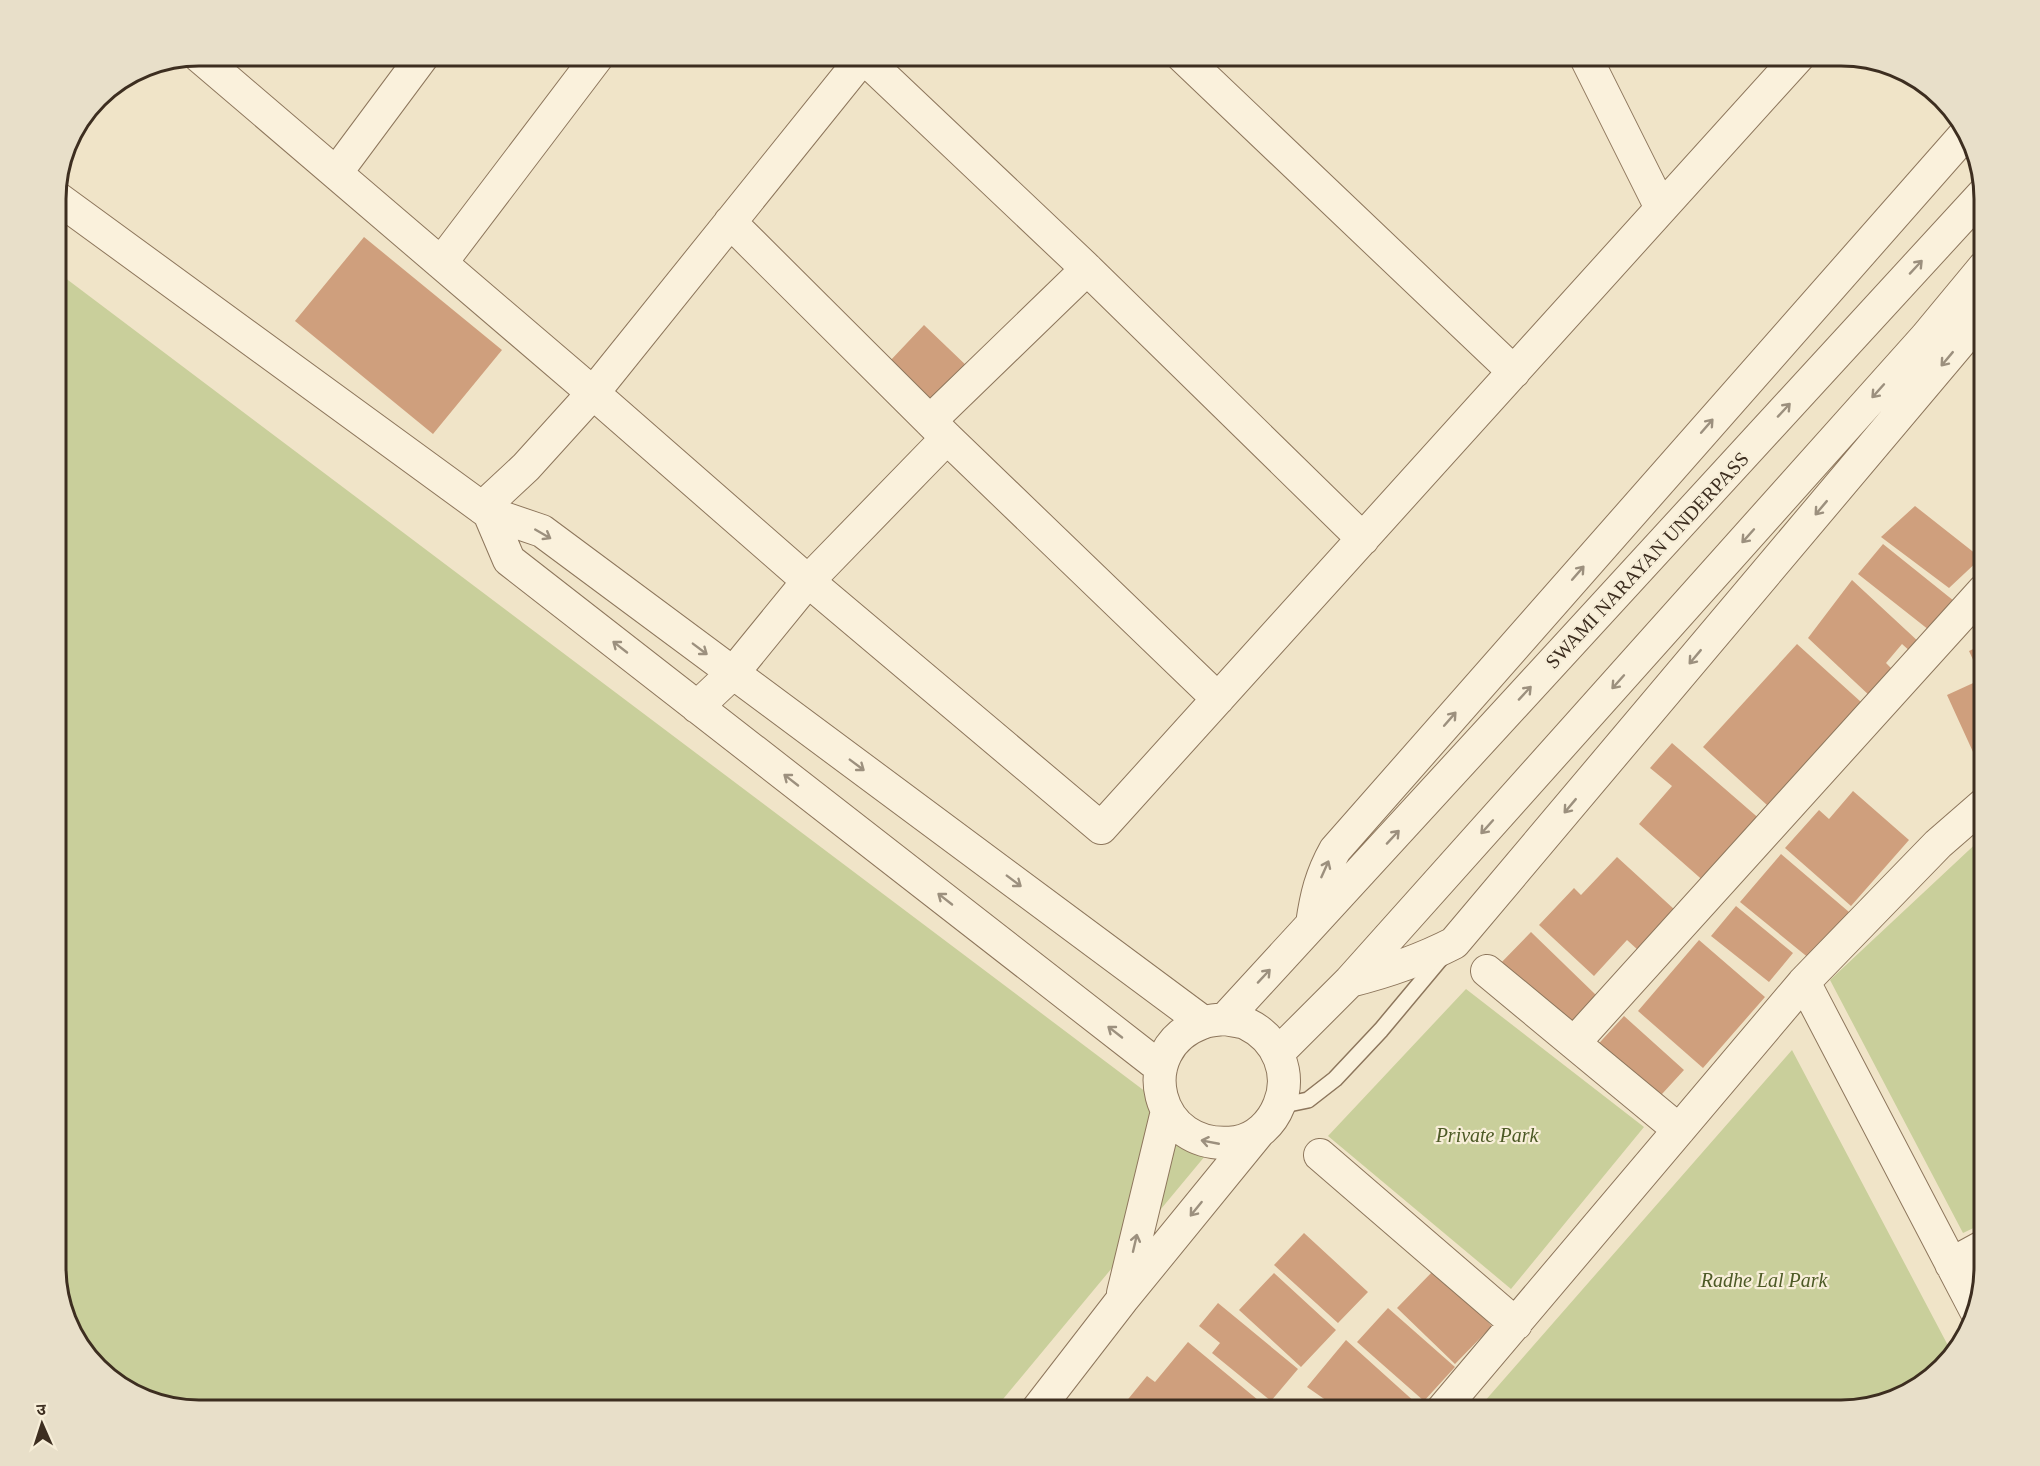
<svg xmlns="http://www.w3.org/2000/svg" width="2040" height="1466" viewBox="0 0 2040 1466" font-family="'Times New Roman','Noto Sans Devanagari',serif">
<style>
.green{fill:#c9cf9b}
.building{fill:#cf9f7d}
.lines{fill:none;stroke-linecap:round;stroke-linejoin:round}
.service-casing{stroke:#8d765c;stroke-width:18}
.minor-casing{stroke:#8d765c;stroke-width:34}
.service{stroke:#faf1dc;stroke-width:15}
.minor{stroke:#faf1dc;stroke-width:32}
.oneway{stroke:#9c907e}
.labels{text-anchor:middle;stroke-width:4.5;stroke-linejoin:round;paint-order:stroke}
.street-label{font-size:20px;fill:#3d2e20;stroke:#f7eed8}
.park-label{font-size:20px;font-style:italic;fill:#4d5a26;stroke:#f7eed8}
.rim{fill:none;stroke:#3d2e20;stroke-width:3}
</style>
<rect width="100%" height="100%" fill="#f0e4c8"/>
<path class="green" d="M56 271 1215 1144 994 1410H199L153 1403 112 1381 71 1331 56 1276Z
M1984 836V1223L1963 1233 1830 980Z
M1466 989 1644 1127 1511 1289 1328 1136Z
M1792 1050 1953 1355 1905 1396 1841 1410H1477Z"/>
<path class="building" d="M364 237 502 350 433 434 295 321Z
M924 325 970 369 935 406 889 362Z
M1915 506 1981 558 1949 588 1881 537Z
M1883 544 1954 601 1929 630 1858 574Z
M1852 580 1920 643 1912 653 1902 644 1886 663 1895 672 1871 697 1808 638Z
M1797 644 1861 702 1767 805 1703 747Z
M1984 644V776L1947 695 1982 679 1969 651Z
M1672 743 1762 821 1707 884 1639 824 1672 786 1650 768Z
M1853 791 1909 840 1851 906 1785 848 1819 810 1829 819Z
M1781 854 1849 912 1810 959 1740 902Z
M1617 857 1675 910 1638 950 1627 940 1594 976 1539 925 1574 888 1581 895Z
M1736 906 1793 953 1769 982 1711 936Z
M1531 932 1597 996 1562 1031 1496 968Z
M1699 940 1765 997 1703 1068 1638 1011Z
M1624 1016 1684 1070 1651 1106 1591 1052Z
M1304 1233 1368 1292 1338 1323 1274 1265Z
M1434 1270 1492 1326 1455 1364 1397 1308Z
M1274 1273 1336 1330 1301 1367 1239 1310Z
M1218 1303 1298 1369 1271 1401 1212 1353 1220 1343 1199 1326Z
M1388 1308 1455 1367 1424 1401 1357 1342Z
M1346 1340 1417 1404 1412 1410H1340L1307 1387Z
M1188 1342 1258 1400 1249 1410 1120 1409 1147 1376 1155 1382Z"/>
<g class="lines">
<g class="service-casing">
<path id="service" d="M1279 1106 1308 1100 1335 1079 1381 1030 1442 957"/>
</g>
<g class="minor-casing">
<path id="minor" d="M199 56 593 393 808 581 1101 828 1799 56
M1182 56 1514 372
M1585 56 1661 208
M863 57 1087 269 1363 539
M336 173 423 56
M56 197 489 513 542 531 1203 1022
M730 222 947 438 1218 699
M441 263 598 56
M930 421 1087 269
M482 508 526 467 593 393 864 56
M489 513 509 560 1161 1068
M697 707 733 673 808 581 947 438
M1312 924C1316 896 1321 875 1335 850L1967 132
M1487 971 1679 1130
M1350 981C1386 972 1421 960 1454 943L1984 314
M1804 982 1977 1313
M1225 1019C1232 1021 1241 1021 1247 1024 1278 1039 1292 1074 1279 1105 1272 1123 1256 1139 1236 1142 1154 1153 1131 1049 1202 1023 1209 1020 1217 1020 1225 1019L1983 194
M1574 1043 1984 590
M1278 1053 1350 981 1926 337 1984 267
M1320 1155 1516 1324
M1951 1264 1984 1246
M1123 1293 1167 1111
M1037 1410 1122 1300 1259 1132
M1442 1410 1804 982 1938 844 1984 804"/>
</g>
<use href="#service" class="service"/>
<use href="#minor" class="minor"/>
</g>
<defs><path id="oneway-shaft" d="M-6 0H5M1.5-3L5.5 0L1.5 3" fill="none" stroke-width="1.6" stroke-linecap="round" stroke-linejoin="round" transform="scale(1.5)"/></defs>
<g class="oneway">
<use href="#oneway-shaft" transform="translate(1916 267) rotate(-47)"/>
<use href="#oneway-shaft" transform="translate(1947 359) rotate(130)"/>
<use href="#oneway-shaft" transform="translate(1878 391) rotate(132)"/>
<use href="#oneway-shaft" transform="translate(1784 410) rotate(-47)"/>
<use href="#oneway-shaft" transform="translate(1707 426) rotate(-49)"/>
<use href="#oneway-shaft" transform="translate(1821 508) rotate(130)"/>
<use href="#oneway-shaft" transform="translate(543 534) rotate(30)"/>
<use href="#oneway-shaft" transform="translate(1748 536) rotate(132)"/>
<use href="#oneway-shaft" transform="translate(1578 573) rotate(-49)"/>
<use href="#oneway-shaft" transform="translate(620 647) rotate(-142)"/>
<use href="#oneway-shaft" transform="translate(700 649) rotate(37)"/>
<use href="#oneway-shaft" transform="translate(1695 657) rotate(130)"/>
<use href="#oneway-shaft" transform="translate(1618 682) rotate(132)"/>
<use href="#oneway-shaft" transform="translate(1525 693) rotate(-47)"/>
<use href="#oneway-shaft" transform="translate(1450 719) rotate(-49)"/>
<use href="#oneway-shaft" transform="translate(857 765) rotate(37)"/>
<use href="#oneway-shaft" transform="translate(791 780) rotate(-142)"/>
<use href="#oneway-shaft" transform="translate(1570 806) rotate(130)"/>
<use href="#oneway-shaft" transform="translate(1487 827) rotate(132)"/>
<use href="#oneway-shaft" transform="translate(1393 837) rotate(-47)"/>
<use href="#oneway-shaft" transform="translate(1325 869) rotate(-66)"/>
<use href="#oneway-shaft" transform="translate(1014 881) rotate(37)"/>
<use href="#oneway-shaft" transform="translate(945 899) rotate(-142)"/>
<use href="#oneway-shaft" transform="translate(1264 976) rotate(-47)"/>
<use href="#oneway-shaft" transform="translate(1115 1032) rotate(-142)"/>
<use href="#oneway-shaft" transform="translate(1210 1142) rotate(-169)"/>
<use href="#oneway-shaft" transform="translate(1196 1209) rotate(129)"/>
<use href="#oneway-shaft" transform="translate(1135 1243) rotate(-77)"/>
</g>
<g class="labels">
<g class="street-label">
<text transform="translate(1647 560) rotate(-47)" y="7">SWAMI NARAYAN UNDERPASS</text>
</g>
<g class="park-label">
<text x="1487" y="1142">Private Park</text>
<text x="1764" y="1287">Radhe Lal Park</text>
</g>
</g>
<path d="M0 0H2040V1466H0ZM199 66H1841A133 133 0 0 1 1974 199V1267A133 133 0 0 1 1841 1400H199A133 133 0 0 1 66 1267V199A133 133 0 0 1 199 66Z" fill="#e8dfc9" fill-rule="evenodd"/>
<path class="rim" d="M199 66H1841A133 133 0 0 1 1974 199V1267A133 133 0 0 1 1841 1400H199A133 133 0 0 1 66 1267V199A133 133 0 0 1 199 66Z"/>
<g transform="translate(42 1424) rotate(357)" stroke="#f7eed8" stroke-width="4.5" paint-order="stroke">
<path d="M0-4.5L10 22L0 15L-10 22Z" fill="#3d2e20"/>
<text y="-9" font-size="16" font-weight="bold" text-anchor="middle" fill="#3d2e20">उ</text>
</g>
</svg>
